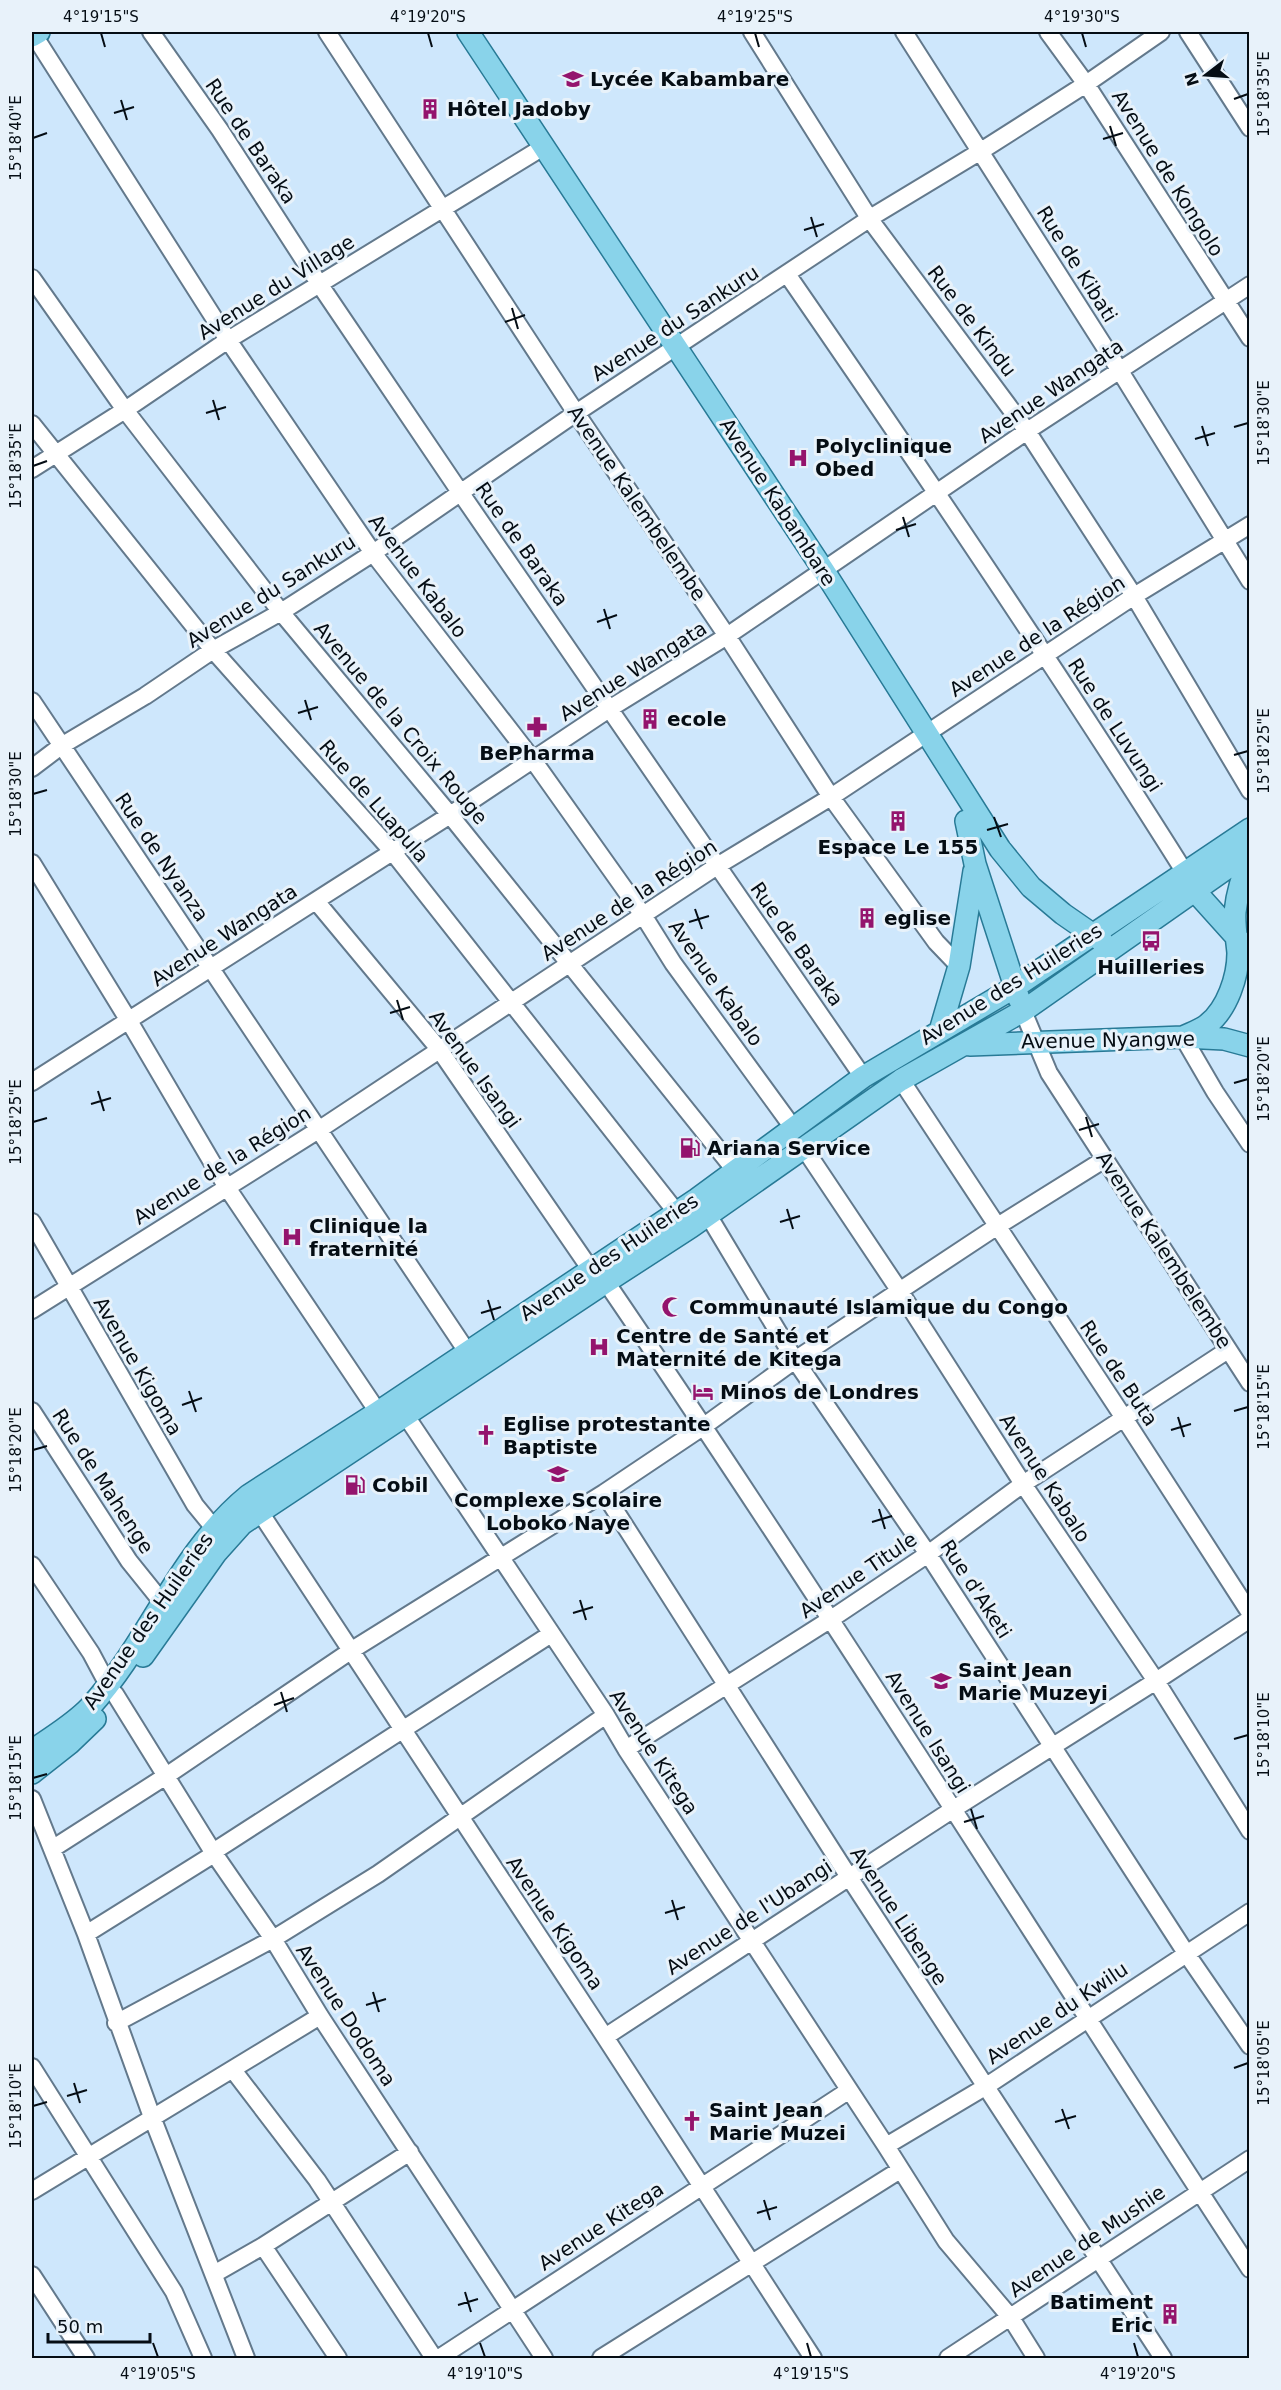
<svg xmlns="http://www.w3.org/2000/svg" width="1281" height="2390" viewBox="0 0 1281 2390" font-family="'DejaVu Sans',sans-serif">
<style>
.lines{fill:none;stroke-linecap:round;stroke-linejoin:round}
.minor-casing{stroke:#63798c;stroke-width:20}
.major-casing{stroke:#287a96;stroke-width:24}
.minor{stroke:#fff;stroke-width:16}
.major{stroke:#89d3ea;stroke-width:21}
.ticks{fill:none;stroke:#050d14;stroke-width:2}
.labels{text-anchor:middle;stroke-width:6;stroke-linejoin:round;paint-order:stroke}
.poi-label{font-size:20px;font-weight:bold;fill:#050d14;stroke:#e8f2fa;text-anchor:start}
.street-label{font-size:20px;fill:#050d14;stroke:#e8f2fa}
.neatline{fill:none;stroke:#050d14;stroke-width:2}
.ticks-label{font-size:15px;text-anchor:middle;fill:#050d14}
</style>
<rect width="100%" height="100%" fill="#cee7fc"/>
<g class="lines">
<g class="minor-casing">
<path id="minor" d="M32 32 228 340 373 553 533 760 643 915 673 963 794 1129
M151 32 220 130 320 285 460 492 863 1077
M327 32 576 413 727 636 831 797 936 942 959 966
M752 32 871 221 1027 431 1134 596 1250 791
M904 32 1120 371 1250 581
M1048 32 1086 84 1250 338
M1188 32 1250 128
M787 274C923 471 1057 669 1184 871
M32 278 125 410 281 612 450 815 742 1179
M32 424 213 650 392 851 677 1213
M32 469 125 410 228 340 545 146
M32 701 474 1362
M32 768 61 746 145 696 213 650 281 612 373 553 576 413 875 215 981 151 1086 84 1161 32
M32 863 129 1021 226 1186 378 1412
M316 901 439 1049 591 1270
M1023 1011 1049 1073 1250 1383
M1183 1037 1215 1092 1250 1144
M901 1080 1124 1418 1250 1613
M32 1082 450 815 609 709 727 636 1027 431 1250 285
M804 1148 899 1290 1023 1484 1156 1681 1250 1831
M708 1215 795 1360 928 1554 1186 1953 1250 2046
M32 1222 195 1505 214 1528
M606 1282C827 1606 1035 1940 1250 2269
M32 1310 320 1129 717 866 831 797 1134 596 1250 525
M32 1411 129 1561 162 1602
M406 1416 606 1715 626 1749 886 2146 946 2241 1011 2318 1036 2358
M604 1493 849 1877 1163 2358
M254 1503 605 2037 813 2358
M32 1565 91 1653 107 1683
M115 1694 213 1852 273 1939 320 2016 544 2358
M626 1749 831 1619 928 1554 1023 1484 1228 1350
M32 1799 86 1934 152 2117 246 2358
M52 1849 166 1776 352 1650 604 1493 704 1426 795 1360 996 1227 1105 1159
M213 1852 551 1634
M86 1934 214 1854
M116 2023 273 1939 378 1874 606 1715
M605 2037 952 1810 1156 1681 1250 1619
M32 2067 174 2292 203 2358
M233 2070 317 2180 434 2358
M886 2146 985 2087 1250 1912
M32 2191 320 2016
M263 2246 338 2358
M214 2274 263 2246 410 2152
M32 2275 86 2358
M439 2358 848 2091
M601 2358 900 2170
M948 2358 1250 2159"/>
</g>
<g class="major-casing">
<path id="major" d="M468 32 824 571 1000 849 1031 887 1063 914 1102 941
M32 36 39 32
M966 821 975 864 1019 999
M1189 879 1194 890 1239 940
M940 1031 959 966 974 871
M1183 1037C1191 1033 1201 1030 1208 1024 1227 1009 1238 977 1238 953 1237 940 1234 926 1235 912 1237 893 1242 876 1250 859
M970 1045 1183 1037 1224 1039 1250 1046
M143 1656 216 1553 242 1524 606 1282 691 1227 901 1080 1023 1011 1250 852
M32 1751C51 1737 73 1725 90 1707 150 1641 178 1553 249 1495L378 1412 697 1199 863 1077 1015 987 1250 829
M32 1773 70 1743 95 1719"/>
</g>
<use href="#minor" class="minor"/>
<use href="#major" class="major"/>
</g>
<path class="ticks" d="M101 33 105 47M428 33 432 47M755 33 759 47M1082 33 1086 47M1234 99 1248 94M121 100 127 120M114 113 134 107M1110 126 1116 146M33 138 47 133M1103 139 1123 133M811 217 817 237M804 230 824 224M512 308 518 329M505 322 525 315M213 400 219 420M206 413 226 407M1202 426 1208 446M1234 427 1248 423M1195 439 1215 433M33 466 47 461M903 517 909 537M896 530 916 524M604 609 610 629M597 622 617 615M305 700 311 720M298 713 318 707M1234 755 1248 751M33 794 47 790M994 817 1001 837M987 830 1008 824M695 909 702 929M689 922 709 916M397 1000 403 1020M390 1013 410 1007M1234 1083 1248 1079M98 1091 104 1111M91 1104 111 1098M1086 1117 1092 1137M33 1122 47 1118M1079 1130 1099 1124M787 1209 793 1229M780 1222 800 1216M488 1300 494 1320M481 1313 501 1307M189 1391 196 1412M182 1405 202 1398M1234 1411 1248 1407M1178 1417 1184 1437M1171 1430 1191 1424M33 1450 47 1446M879 1509 885 1529M872 1522 892 1516M580 1600 586 1620M573 1613 593 1607M281 1692 287 1712M274 1705 294 1698M1234 1739 1248 1735M33 1778 47 1774M971 1809 977 1829M964 1822 984 1816M672 1900 678 1920M665 1913 685 1907M373 1992 379 2012M366 2005 386 1999M1234 2068 1248 2063M74 2083 80 2103M67 2096 87 2090M33 2106 47 2102M1062 2109 1069 2129M1055 2122 1076 2116M764 2200 770 2220M757 2213 777 2207M465 2292 471 2312M458 2305 478 2299M153 2343 158 2357M480 2343 485 2357M807 2343 811 2357M1134 2343 1138 2357"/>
<defs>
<g id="school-bare" transform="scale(1.62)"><path d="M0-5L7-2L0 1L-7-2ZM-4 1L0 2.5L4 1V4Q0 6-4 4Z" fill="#94146d" stroke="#e8f2fa" stroke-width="2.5" paint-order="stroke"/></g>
<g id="building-bare" transform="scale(1.62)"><path d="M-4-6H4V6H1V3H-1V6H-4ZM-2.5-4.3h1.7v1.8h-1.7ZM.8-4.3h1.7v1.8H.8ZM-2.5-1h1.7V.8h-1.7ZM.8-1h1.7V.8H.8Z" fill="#94146d" stroke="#e8f2fa" stroke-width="2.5" paint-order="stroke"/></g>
<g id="hospital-bare" transform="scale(1.62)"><path d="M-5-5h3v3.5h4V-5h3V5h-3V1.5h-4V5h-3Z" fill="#94146d" stroke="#e8f2fa" stroke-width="2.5" paint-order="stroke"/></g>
<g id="pharmacy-bare" transform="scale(1.62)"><path d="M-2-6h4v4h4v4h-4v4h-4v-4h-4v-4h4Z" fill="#94146d" stroke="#e8f2fa" stroke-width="2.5" paint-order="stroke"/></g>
<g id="bus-bare" transform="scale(1.62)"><path d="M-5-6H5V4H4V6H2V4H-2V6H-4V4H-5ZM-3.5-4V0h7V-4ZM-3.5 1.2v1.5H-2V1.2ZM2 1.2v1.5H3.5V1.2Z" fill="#94146d" stroke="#e8f2fa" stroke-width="2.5" paint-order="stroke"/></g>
<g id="fuel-bare" transform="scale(1.62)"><path d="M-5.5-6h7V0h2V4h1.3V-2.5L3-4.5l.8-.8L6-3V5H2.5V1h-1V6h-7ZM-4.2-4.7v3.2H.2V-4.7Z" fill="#94146d" stroke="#e8f2fa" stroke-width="2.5" paint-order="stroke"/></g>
<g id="mosque-bare" transform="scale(1.62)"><path d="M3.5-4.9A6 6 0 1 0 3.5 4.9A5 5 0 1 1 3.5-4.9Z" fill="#94146d" stroke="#e8f2fa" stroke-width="2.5" paint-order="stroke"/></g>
<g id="hotel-bare" transform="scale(1.62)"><path d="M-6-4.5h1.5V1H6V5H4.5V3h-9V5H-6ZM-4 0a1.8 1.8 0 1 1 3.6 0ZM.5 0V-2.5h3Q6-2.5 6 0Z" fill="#94146d" stroke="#e8f2fa" stroke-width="2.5" paint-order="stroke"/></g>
<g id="church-bare" transform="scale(1.62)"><path d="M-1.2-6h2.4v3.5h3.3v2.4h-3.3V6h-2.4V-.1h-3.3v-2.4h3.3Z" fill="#94146d" stroke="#e8f2fa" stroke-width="2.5" paint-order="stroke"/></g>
</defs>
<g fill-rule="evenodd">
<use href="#school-bare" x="573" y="79"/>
<use href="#building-bare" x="430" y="109"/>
<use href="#hospital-bare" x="798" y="458"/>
<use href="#building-bare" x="650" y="719"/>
<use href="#pharmacy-bare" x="537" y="727"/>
<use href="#building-bare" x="898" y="821"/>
<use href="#building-bare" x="867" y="918"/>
<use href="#bus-bare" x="1151" y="941"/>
<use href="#fuel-bare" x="690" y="1148"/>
<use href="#hospital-bare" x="292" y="1237"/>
<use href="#mosque-bare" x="672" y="1307"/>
<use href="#hospital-bare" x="599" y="1347"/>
<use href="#hotel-bare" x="703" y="1392"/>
<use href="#church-bare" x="486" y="1435"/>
<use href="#school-bare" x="558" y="1474"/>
<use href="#fuel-bare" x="355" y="1485"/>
<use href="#school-bare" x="941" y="1681"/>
<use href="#church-bare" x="692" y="2121"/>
<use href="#building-bare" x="1170" y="2314"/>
</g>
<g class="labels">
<g class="poi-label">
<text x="590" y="86">Lycée Kabambare</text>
<text x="447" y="116">Hôtel Jadoby</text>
<text x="815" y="453">Polyclinique<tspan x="815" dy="23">Obed</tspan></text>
<text x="667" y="726">ecole</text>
<text x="537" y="760" text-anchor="middle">BePharma</text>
<text x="898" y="854" text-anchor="middle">Espace Le 155</text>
<text x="884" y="925">eglise</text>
<text x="1151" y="974" text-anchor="middle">Huilleries</text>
<text x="707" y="1155">Ariana Service</text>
<text x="309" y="1233">Clinique la<tspan x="309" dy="23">fraternité</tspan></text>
<text x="689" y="1314">Communauté Islamique du Congo</text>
<text x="616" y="1343">Centre de Santé et<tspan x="616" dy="23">Maternité de Kitega</tspan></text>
<text x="720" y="1399">Minos de Londres</text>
<text x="503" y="1431">Eglise protestante<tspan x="503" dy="23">Baptiste</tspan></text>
<text x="372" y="1492">Cobil</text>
<text x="558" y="1507" text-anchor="middle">Complexe Scolaire<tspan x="558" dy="23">Loboko Naye</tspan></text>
<text x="958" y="1677">Saint Jean<tspan x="958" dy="23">Marie Muzeyi</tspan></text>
<text x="709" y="2117">Saint Jean<tspan x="709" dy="23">Marie Muzei</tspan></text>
<text x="1153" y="2309" text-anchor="end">Batiment<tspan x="1153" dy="23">Eric</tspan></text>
</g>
<g class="street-label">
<text transform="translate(251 141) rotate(56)" y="7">Rue de Baraka</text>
<text transform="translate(1168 173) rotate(58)" y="7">Avenue de Kongolo</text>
<text transform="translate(1077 264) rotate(58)" y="7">Rue de Kibati</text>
<text transform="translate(276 287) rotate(-32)" y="7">Avenue du Village</text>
<text transform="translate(972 321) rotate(53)" y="7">Rue de Kindu</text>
<text transform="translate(675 323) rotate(-33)" y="7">Avenue du Sankuru</text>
<text transform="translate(1051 391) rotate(-34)" y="7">Avenue Wangata</text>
<text transform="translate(778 502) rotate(57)" y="7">Avenue Kabambare</text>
<text transform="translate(637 503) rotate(56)" y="7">Avenue Kalembelembe</text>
<text transform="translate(522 544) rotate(55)" y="7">Rue de Baraka</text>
<text transform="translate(418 576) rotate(53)" y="7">Avenue Kabalo</text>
<text transform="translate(271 591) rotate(-32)" y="7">Avenue du Sankuru</text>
<text transform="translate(1037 636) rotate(-33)" y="7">Avenue de la Région</text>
<text transform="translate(633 671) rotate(-32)" y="7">Avenue Wangata</text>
<text transform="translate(401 723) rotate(50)" y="7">Avenue de la Croix Rouge</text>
<text transform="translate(1115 725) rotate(57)" y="7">Rue de Luvungi</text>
<text transform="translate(374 801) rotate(49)" y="7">Rue de Luapula</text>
<text transform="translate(162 857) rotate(56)" y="7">Rue de Nyanza</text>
<text transform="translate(629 900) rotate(-33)" y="7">Avenue de la Région</text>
<text transform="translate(224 935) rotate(-33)" y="7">Avenue Wangata</text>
<text transform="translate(797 944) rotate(55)" y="7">Rue de Baraka</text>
<text transform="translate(716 983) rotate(55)" y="7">Avenue Kabalo</text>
<text transform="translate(1011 984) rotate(-32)" y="7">Avenue des Huileries</text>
<text transform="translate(1108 1040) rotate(-1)" y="7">Avenue Nyangwe</text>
<text transform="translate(475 1069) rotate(54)" y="7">Avenue Isangi</text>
<text transform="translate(222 1165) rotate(-32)" y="7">Avenue de la Région</text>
<text transform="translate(1164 1250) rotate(57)" y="7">Avenue Kalembelembe</text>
<text transform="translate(609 1257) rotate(-34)" y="7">Avenue des Huileries</text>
<text transform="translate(138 1366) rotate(60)" y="7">Avenue Kigoma</text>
<text transform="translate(1119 1373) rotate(56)" y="7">Rue de Buta</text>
<text transform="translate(1045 1478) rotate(57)" y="7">Avenue Kabalo</text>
<text transform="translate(103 1481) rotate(57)" y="7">Rue de Mahenge</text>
<text transform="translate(858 1575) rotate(-34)" y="7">Avenue Titule</text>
<text transform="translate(976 1589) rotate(57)" y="7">Rue d'Aketi</text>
<text transform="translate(148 1621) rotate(-55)" y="7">Avenue des Huileries</text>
<text transform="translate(928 1732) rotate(58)" y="7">Avenue Isangi</text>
<text transform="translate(654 1752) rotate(57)" y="7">Avenue Kitega</text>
<text transform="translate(899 1916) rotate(57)" y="7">Avenue Libenge</text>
<text transform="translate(749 1917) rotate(-33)" y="7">Avenue de l'Ubangi</text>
<text transform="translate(555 1923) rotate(56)" y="7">Avenue Kigoma</text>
<text transform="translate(1057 2013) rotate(-34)" y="7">Avenue du Kwilu</text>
<text transform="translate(346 2015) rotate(57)" y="7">Avenue Dodoma</text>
<text transform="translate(601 2226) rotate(-33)" y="7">Avenue Kitega</text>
<text transform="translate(1087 2241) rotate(-34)" y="7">Avenue de Mushie</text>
</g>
</g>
<rect width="1281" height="2390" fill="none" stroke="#e8f2fa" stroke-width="66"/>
<g transform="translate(1206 75) rotate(253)" stroke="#e8f2fa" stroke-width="4.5" paint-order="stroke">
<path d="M0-4.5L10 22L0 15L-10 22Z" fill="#050d14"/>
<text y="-9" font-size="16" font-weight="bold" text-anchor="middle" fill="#050d14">N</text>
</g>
<path d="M48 2333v9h102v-9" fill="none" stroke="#050d14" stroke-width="3"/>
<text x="57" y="2333" font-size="18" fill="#050d14" stroke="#e8f2fa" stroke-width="4.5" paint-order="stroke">50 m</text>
<rect x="33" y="33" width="1215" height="2324" class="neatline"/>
<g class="ticks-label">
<text x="101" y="22">4°19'15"S</text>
<text x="428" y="22">4°19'20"S</text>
<text x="755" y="22">4°19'25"S</text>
<text x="1082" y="22">4°19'30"S</text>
<text transform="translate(1264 94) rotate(-90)" y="5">15°18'35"E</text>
<text transform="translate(16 138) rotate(-90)" y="5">15°18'40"E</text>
<text transform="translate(1264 423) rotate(-90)" y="5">15°18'30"E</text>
<text transform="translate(16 466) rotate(-90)" y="5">15°18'35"E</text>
<text transform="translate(1264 751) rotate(-90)" y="5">15°18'25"E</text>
<text transform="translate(16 794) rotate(-90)" y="5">15°18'30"E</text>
<text transform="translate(1264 1079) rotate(-90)" y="5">15°18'20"E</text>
<text transform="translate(16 1122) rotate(-90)" y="5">15°18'25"E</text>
<text transform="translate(1264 1407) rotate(-90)" y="5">15°18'15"E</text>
<text transform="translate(16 1450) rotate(-90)" y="5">15°18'20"E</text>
<text transform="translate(1264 1735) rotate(-90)" y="5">15°18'10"E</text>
<text transform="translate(16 1778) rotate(-90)" y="5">15°18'15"E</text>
<text transform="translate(1264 2063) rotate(-90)" y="5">15°18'05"E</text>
<text transform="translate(16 2106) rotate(-90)" y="5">15°18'10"E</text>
<text x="158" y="2379">4°19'05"S</text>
<text x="485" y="2379">4°19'10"S</text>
<text x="811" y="2379">4°19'15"S</text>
<text x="1138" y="2379">4°19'20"S</text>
</g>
</svg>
